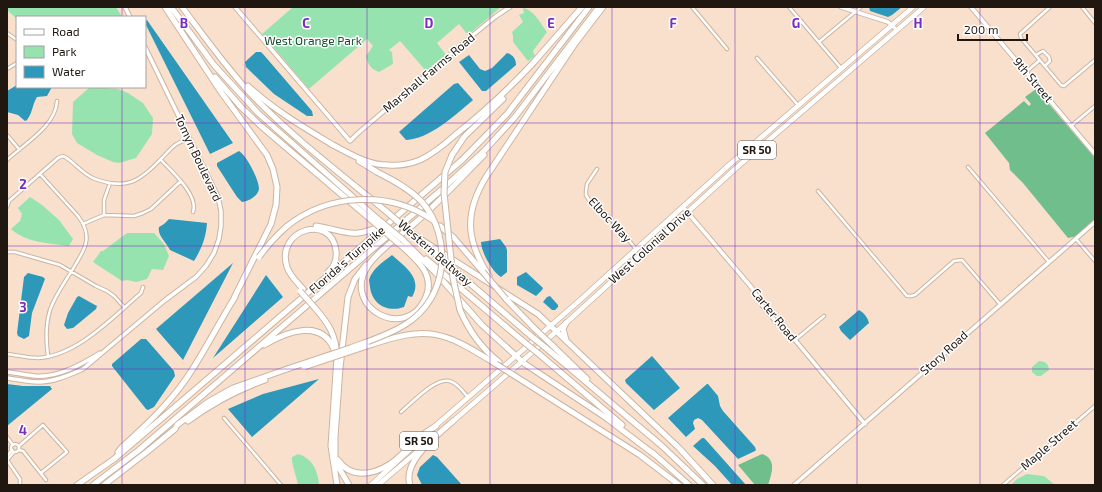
<svg xmlns="http://www.w3.org/2000/svg" width="1102" height="492" viewBox="0 0 1102 492" font-family="'Exo 2',sans-serif">
<style>
.green{fill:#96e3b0}
.forest{fill:#71be8d}
.water{fill:#2d98ba}
.lines{fill:none;stroke-linecap:round;stroke-linejoin:round}
.minor-casing{stroke:#ccb4a0;stroke-width:4.5}
.tertiary-casing{stroke:#ccb4a0;stroke-width:5.5}
.trunk-casing{stroke:#ccb4a0;stroke-width:6}
.motorway-casing{stroke:#ccb4a0;stroke-width:7}
.minor{stroke:#fff;stroke-width:2.5}
.tertiary{stroke:#fff;stroke-width:3.5}
.trunk{stroke:#fff;stroke-width:4.5}
.motorway{stroke:#fff;stroke-width:5}
.motorway-bridge-casing{stroke:#ccb4a0;stroke-width:7;stroke-linecap:butt}
.motorway-bridge{stroke:#fff;stroke-width:5}
.grid{fill:none;stroke:#7b2cbf;stroke-width:1;stroke-opacity:0.55}
.labels{text-anchor:middle;stroke-width:3;stroke-linejoin:round;paint-order:stroke}
.shield{fill:#fff;stroke:#625d58;stroke-width:1}
.shield-label{font-size:11px;font-weight:bold;fill:#1f1710}
.park-label{font-size:12px;fill:#16502f;stroke:#fff}
.street-label{font-size:12px;fill:#1f1710;stroke:#fff}
.grid-label{font-size:13px;text-anchor:middle;font-weight:bold;fill:#7b2cbf;stroke:#fff;stroke-width:3;stroke-linejoin:round;paint-order:stroke}
</style>
<rect width="100%" height="100%" fill="#f9e0cc"/>
<path class="green" d="M7 7H116L122 17H17V19L7 10Z
M293 7H501L468 35 459 24 437 43 446 55 426 71 400 41 389 50 392 52 393 64 379 72C371 69 368 65 366 56L373 46 367 39 309 89 262 34Z
M523 8C534 10 541 24 547 32L533 51 535 56 528 61 513 42V36L512 32 523 22 519 15 524 13Z
M90 87 118 89 128 93 143 103 153 118 152 134 136 158 119 163 113 162 97 155 77 143 72 134 73 102Z
M30 197 42 205 59 220 73 239 69 246C48 243 27 243 11 229L20 221 22 214 18 208Z
M127 233H154L164 244 169 256 163 270 152 269 147 279 136 282 127 280 122 281 93 262 101 251H103Z
M1039 361C1045 361 1049 364 1049 370L1041 376H1037L1032 372V367Z
M298 454C312 458 318 470 319 485H298C297 478 291 463 292 457Z
M1027 474 1044 476 1055 485H1011L1017 479Z"/>
<path class="forest" d="M1036 89 1095 158V220L1078 236 1068 238 1023 183 1010 170 1009 163 985 133 1024 101 1029 106 1031 104 1025 97Z
M762 454C777 459 772 473 768 485H755L738 465Z"/>
<path class="water" d="M869 7H902L892 15 888 17 870 11Z
M147 20 233 143 210 154 145 23V21Z
M256 52H261L263 54 312 111 313 116H307L274 94 246 67 245 62Z
M507 53C513 55 516 59 516 65L486 91H482L459 62 469 55 480 69 485 71 492 68Z
M458 83 473 100C455 115 430 139 406 140L399 132 454 84Z
M17 85V87H52L47 96 37 97C32 105 33 112 27 120L25 121 18 115 7 112V91Z
M239 151C247 156 259 180 259 189 258 196 249 201 242 202L237 197 217 166V163Z
M169 219 207 223C206 237 202 248 194 261L170 250C166 242 157 235 159 227L164 224Z
M500 239 506 247 507 250V272L501 277C493 273 481 252 481 242Z
M392 255C405 267 423 278 412 297L408 296 404 307C387 313 372 304 370 287 370 286 369 281 369 280 372 269 383 262 392 255Z
M233 263 183 360 156 329Z
M526 272 543 288 542 290 536 296 517 285V277Z
M28 273 43 277 45 279 32 313 29 336 24 339 18 336 17 333 24 277Z
M266 275 283 297 213 358Z
M79 296 95 305 97 306 96 309 73 328 67 329 64 325 68 313 77 297Z
M550 296 558 305V307L555 310H552L543 302 547 297Z
M859 310C864 313 868 318 869 323L850 340 841 331 839 327Z
M141 339H146L174 371 175 376 154 407 148 410 146 409 112 366V364Z
M652 356 680 388 654 410 626 383 625 380Z
M319 379 252 437 228 409 263 394Z
M7 384 23 386H50L52 389 7 426Z
M707 384H708L718 396 720 406 723 411 755 447 756 450 755 451 738 459 702 420 698 418 694 420 693 423 695 429 686 437 668 418Z
M702 438H704L706 440 746 485H732L715 466 693 446Z
M433 455 437 457 462 485H422L417 475 420 467Z"/>
<g class="lines">
<g class="minor-casing">
<path id="minor" d="M692 7 727 49
M789 7 841 68
M1050 7 1020 34 1021 38 1061 85 1064 86 1095 60
M1082 7 1095 23
M7 33 17 40
M819 42 861 7
M1036 55 1041 52 1043 51 1049 57 1050 61 1045 66
M757 58 798 105
M7 69 17 63
M1026 72 1040 60
M1071 126 1095 106
M7 135 19 149
M7 160C24 144 56 126 57 101
M161 160C171 171 199 195 193 212
M968 167 1049 262
M597 169 587 184 586 191V195L589 200 609 217 636 249
M40 174 78 216C84 224 88 233 86 242 85 249 81 255 77 262 68 278 56 293 50 310 45 326 46 341 48 356
M818 191 907 296H911L915 295 954 261 962 260 1000 304
M7 207 9 201 58 158 63 156C73 160 81 174 95 179 126 190 139 182 160 160 165 155 170 149 175 145 180 142 185 140 189 138
M104 215V200L110 183
M83 224 104 215 134 216 143 213 151 209 181 181
M1076 239 1095 261
M7 252H15L60 265 96 286 107 291 114 296 124 307
M795 340 824 316
M7 354C17 355 28 358 38 358 77 356 113 317 141 293L143 287
M401 412C413 402 437 375 452 382 459 385 463 392 468 397
M224 418 281 485
M7 437 13 445
M11 448a4 4 0 1 1 8 0a4 4 0 1 1-8 0Z
M19 446 43 425 67 452 41 473
M19 450 23 451 46 480
M7 456 12 450
M7 460 20 479V485
M7 460 14 452
M1003 485 1095 406"/>
</g>
<g class="tertiary-casing">
<path id="tertiary" d="M125 7 130 17
M235 7 350 141 357 134 473 35 495 17 510 7
M841 7 888 22 897 30
M971 7 1095 154
M683 207 752 288 762 305 777 323 795 340 865 424
M7 372C16 373 26 375 35 376 58 378 82 364 100 353
M7 378C17 379 28 382 38 382 54 382 69 375 83 369L164 301 196 277 206 266 214 253 219 239 221 226V211L218 197 145 47
M794 485 1095 222"/>
</g>
<g class="trunk-casing">
<path id="trunk" d="M451 423 566 323 735 169 924 7
M434 427 579 301 729 165 913 7
M371 485 427 434
M378 485 424 446"/>
</g>
<g class="motorway-casing">
<path id="motorway" d="M165 7 221 92 267 155 273 169 277 187 276 205 271 224 234 298
M171 7 214 65 258 113 379 220
M182 7C204 36 225 66 250 93 292 137 341 174 387 212
M534 62 582 7
M215 77 241 107 261 126 375 223
M248 86C274 110 303 127 333 145
M331 144C349 153 367 165 388 165 399 166 410 164 420 160 433 154 445 144 455 135 484 112 510 88 535 61
M452 155 464 137 503 99
M359 161 377 172
M316 226C347 231 351 240 383 225
M440 226 454 238 483 272
M411 233 538 314 679 448 713 485
M403 240 434 271 482 325 525 364 605 417 655 455
M398 243C416 259 438 275 424 301 404 340 344 308 366 269 374 254 401 235 415 223 439 202 461 178 484 155
M430 249 531 336
M426 259 524 342
M489 276C466 241 464 213 486 177L574 45 603 7
M303 289C297 282 290 276 287 267 275 229 332 213 336 251 337 259 334 267 328 272
M506 299 535 329
M315 308C329 324 336 335 337 357L331 446 337 485
M460 310C469 331 481 348 499 362
M566 323 563 329 566 340
M264 345C286 332 323 317 335 352
M552 345 587 379
M367 346C428 325 442 330 496 364
M546 348 662 446 703 485
M539 354 622 425
M515 376 640 455 679 485
M188 421C211 404 237 390 265 380
M118 452 122 447C145 426 168 405 186 379 204 353 218 324 235 297
M653 453 689 485
M338 460C351 479 373 475 390 464 401 457 410 445 420 437 425 433 431 429 436 426
M77 485 114 459 182 401 462 160 507 114 589 7
M93 485 139 450 440 191 485 150 515 117 599 7
M104 485 148 451 175 429 177 425 208 402 233 388 287 369
M349 485 339 468 335 457V437L340 368 348 297 355 279 366 265
M410 485C402 461 438 435 453 421"/>
</g>
<use href="#minor" class="minor"/>
<use href="#tertiary" class="tertiary"/>
<use href="#trunk" class="trunk"/>
<use href="#motorway" class="motorway"/>
<g class="motorway-bridge-casing">
<path id="motorway-bridge" d="M452 155 445 172 444 193 453 278 460 310
M387 212 411 233
M379 220 403 240
M375 223 398 243
M259 257C267 246 276 236 286 227 328 193 390 190 434 221
M483 272 506 299
M300 291 315 308
M535 329 552 345
M531 336 546 348
M524 342 539 354
M496 364 515 376
M304 367 367 346
M287 369C308 362 329 355 350 348 369 341 389 335 406 324 448 298 453 238 422 202 410 189 393 180 377 172"/>
</g>
<use href="#motorway-bridge" class="motorway-bridge"/>
</g>
<path class="grid" d="M122 7V17M245 7V485M367 7V485M490 7V485M612 7V485M735 7V485M857 7V485M980 7V485M122 87V485M7 123H1095M7 246H1095M7 369H1095"/>
<g class="labels">
<g class="shield">
<rect x="738" y="141" width="38" height="18" rx="3"/>
<rect x="400" y="432" width="38" height="18" rx="3"/>
</g>
<g class="shield-label">
<text x="757" y="154">SR 50</text>
<text x="419" y="445">SR 50</text>
</g>
<g class="park-label">
<text x="313" y="45">West Orange Park</text>
</g>
<g class="street-label">
<text transform="translate(429 73) rotate(-40)" y="4">Marshall Farms Road</text>
<text transform="translate(1033 80) rotate(50)" y="4">9th Street</text>
<text transform="translate(198 158) rotate(65)" y="4">Tomyn Boulevard</text>
<text transform="translate(610 220) rotate(47)" y="4">Elboc Way</text>
<text transform="translate(650 246) rotate(-42)" y="4">West Colonial Drive</text>
<text transform="translate(435 253) rotate(41)" y="4">Western Beltway</text>
<text transform="translate(347 260) rotate(-41)" y="4">Florida's Turnpike</text>
<text transform="translate(774 315) rotate(51)" y="4">Carter Road</text>
<text transform="translate(944 353) rotate(-42)" y="4">Story Road</text>
<text transform="translate(1049 445) rotate(-41)" y="4">Maple Street</text>
</g>
</g>
<g class="grid-label">
<text x="184" y="28">B</text>
<text x="306" y="28">C</text>
<text x="429" y="28">D</text>
<text x="551" y="28">E</text>
<text x="673" y="28">F</text>
<text x="796" y="28">G</text>
<text x="918" y="28">H</text>
<text x="23" y="189">2</text>
<text x="23" y="312">3</text>
<text x="23" y="435">4</text>
</g>
<rect width="1102" height="492" fill="none" stroke="#1f1710" stroke-width="16"/>
<rect x="16" y="16" width="130" height="72" fill="#ffffff" stroke="#a5a29f"/>
<rect x="24" y="29" width="20" height="6" fill="#ffffff" stroke="#a5a29f"/>
<text x="52" y="36" font-size="12" fill="#1f1710">Road</text>
<rect x="24" y="46" width="20" height="12" fill="#96e3b0" stroke="#a5a29f"/>
<text x="52" y="56" font-size="12" fill="#1f1710">Park</text>
<rect x="24" y="66" width="20" height="12" fill="#2d98ba" stroke="#a5a29f"/>
<text x="52" y="76" font-size="12" fill="#1f1710">Water</text>
<path d="M958 34v6h69v-6" fill="none" stroke="#1f1710" stroke-width="2"/>
<text x="964" y="34" font-size="12" fill="#1f1710" stroke="#ffffff" stroke-width="3" paint-order="stroke">200 m</text>
</svg>
